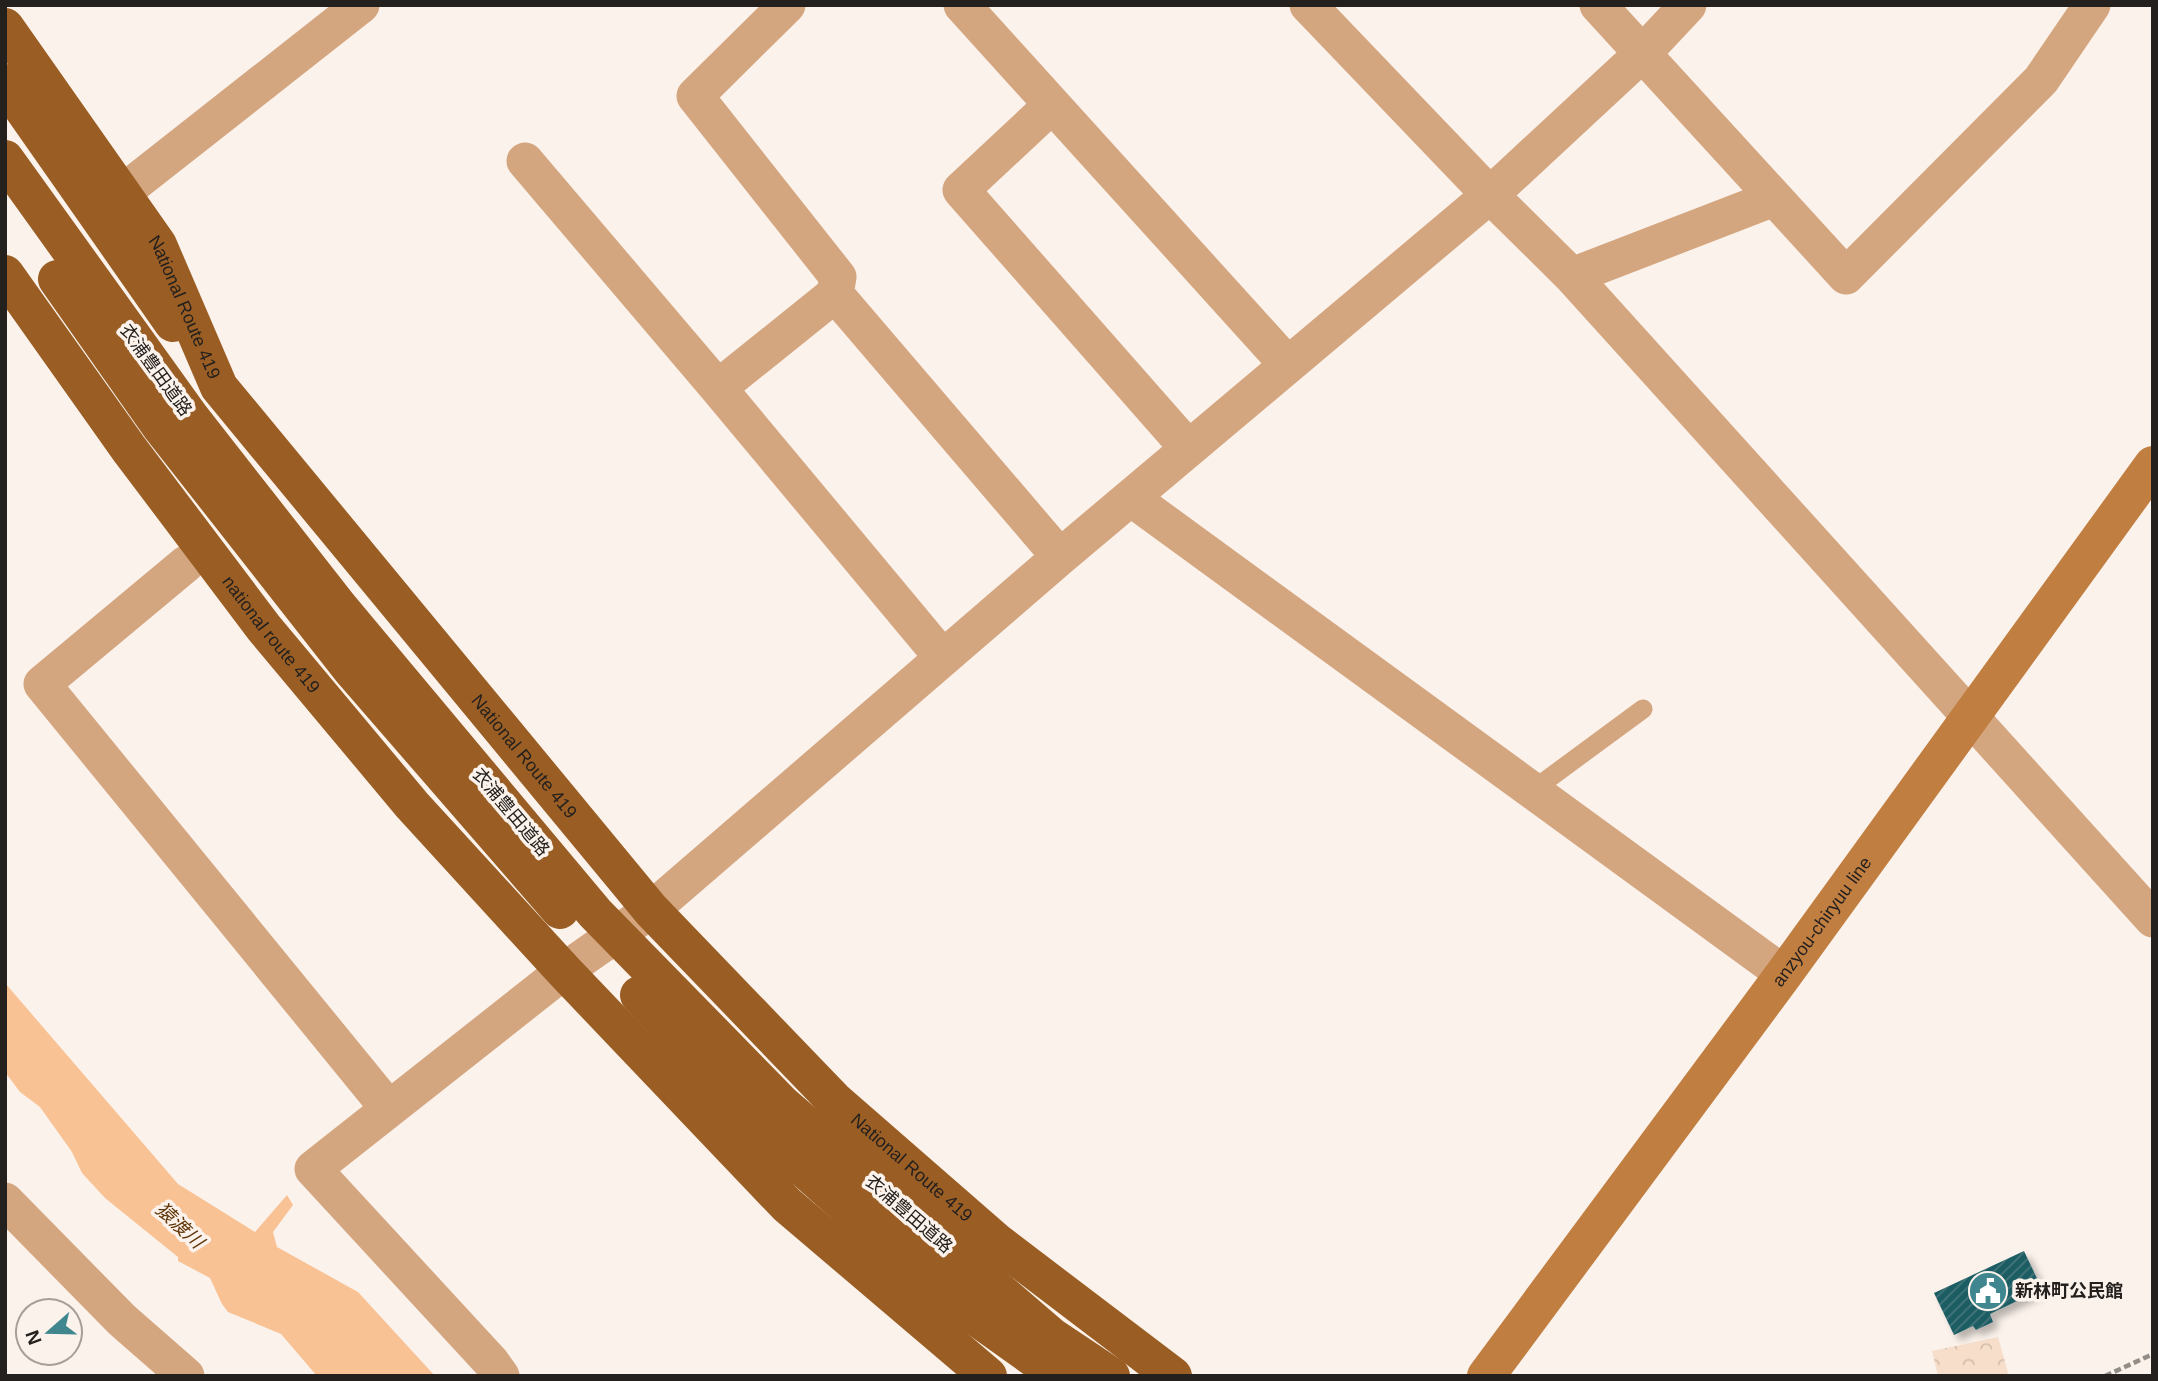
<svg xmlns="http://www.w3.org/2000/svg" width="2158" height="1381" viewBox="0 0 2158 1381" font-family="Helvetica,'Noto Sans JP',sans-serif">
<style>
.forest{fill:url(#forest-crowns)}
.water{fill:#f8c295}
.building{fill:url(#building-hatch);filter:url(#shadow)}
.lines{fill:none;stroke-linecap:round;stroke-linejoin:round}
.path{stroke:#938d88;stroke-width:4.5;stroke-dasharray:7 3.5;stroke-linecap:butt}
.service{stroke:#d4a680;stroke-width:19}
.minor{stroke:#d4a680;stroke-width:37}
.secondary{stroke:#c17e41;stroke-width:38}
.trunk{stroke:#9a5e24;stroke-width:38}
.trunk-bridge{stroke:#9a5e24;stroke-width:38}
.labels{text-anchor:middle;stroke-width:7;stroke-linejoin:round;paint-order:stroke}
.street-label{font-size:18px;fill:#24201e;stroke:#fbf2eb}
.poi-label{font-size:18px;font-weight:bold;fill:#24201e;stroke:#fbf2eb;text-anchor:start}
.water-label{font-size:19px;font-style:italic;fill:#603508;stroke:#fbf2eb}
</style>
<defs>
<pattern id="forest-crowns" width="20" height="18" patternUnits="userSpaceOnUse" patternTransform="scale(1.75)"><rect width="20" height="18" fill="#f6deca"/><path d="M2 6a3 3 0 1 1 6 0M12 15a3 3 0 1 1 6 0" fill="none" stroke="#d3bead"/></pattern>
<pattern id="building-hatch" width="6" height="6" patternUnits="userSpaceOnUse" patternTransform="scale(1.75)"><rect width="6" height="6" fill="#1d5d64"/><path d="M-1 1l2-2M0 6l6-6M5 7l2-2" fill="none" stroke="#45757a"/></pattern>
<filter id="shadow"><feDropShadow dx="6" dy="6" stdDeviation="3.5" flood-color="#0004"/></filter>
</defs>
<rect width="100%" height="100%" fill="#fbf2eb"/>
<path class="forest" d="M1998 1337 2009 1376H1938L1932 1351Z"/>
<path class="water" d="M5 983 178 1184 255 1232 287 1195 293 1205 273 1232 277 1247 358 1292 435 1376H317L281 1334 228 1312 222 1304 210 1278 178 1261V1257L105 1198 82 1173 72 1152 40 1107 20 1092 5 1072Z"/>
<path class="building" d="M2024 1251 2042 1289 1990 1314 1993 1322 1976 1330 1973 1326 1954 1335 1934 1293Z"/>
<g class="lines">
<path class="path" d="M2105 1376 2153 1354"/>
<path class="service" d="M1533 790 1643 709"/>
<path class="minor" d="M962 5 1288 365
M1308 5 1490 195 1572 276 2153 919
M1598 5 1846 276 2041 80 2092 5
M1052 105 961 190 1188 448
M525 161 718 388 943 658
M122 193 361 5
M1572 276 1774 198
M835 294 1060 557
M718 388 835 294 838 277 695 96 787 5
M1131 498 1784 974
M186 564 42 684 389 1109
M5 1201 122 1320 186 1376
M501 1376 491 1362 313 1169 564 971 651 910 1060 557 1490 195 1643 53 1688 5"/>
<path class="secondary" id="s1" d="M1486 1376 1784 974 2153 465"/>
<g class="trunk">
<path id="s2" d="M5 27 158 245 219 387 651 910 834 1100 998 1243 1173 1376"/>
<path d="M5 83 173 323"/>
<path id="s3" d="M5 274 129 449 264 628 412 805 564 971 787 1205 988 1376"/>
</g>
<path class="trunk-bridge" d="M5 159 191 418 339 607 595 913 783 1105 1051 1336 1111 1376
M57 279 161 427 351 669 560 910
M639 995 791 1157 951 1299 1059 1376"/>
</g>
<defs>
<g id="civic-disc" transform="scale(2.0125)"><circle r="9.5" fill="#3f868e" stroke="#fbf2eb"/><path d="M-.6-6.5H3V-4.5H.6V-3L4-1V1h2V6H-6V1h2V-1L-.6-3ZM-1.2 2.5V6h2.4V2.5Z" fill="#fff"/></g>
</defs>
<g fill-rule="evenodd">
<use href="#civic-disc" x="1988" y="1291"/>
</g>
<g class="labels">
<g class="street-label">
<text dy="6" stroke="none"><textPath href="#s2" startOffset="334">National Route 419</textPath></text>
<text transform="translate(156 370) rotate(54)" y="6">衣浦豊田道路</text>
<text dy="6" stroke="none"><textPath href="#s3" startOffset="448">national route 419</textPath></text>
<text dy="6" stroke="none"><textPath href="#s2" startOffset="900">National Route 419</textPath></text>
<text transform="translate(511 812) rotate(50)" y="6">衣浦豊田道路</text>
<text dy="6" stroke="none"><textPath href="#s1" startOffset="565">anzyou-chiryuu line</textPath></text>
<text dy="6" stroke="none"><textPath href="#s2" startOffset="1466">National Route 419</textPath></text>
<text transform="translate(909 1214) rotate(41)" y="6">衣浦豊田道路</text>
</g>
<g class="poi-label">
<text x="2015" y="1297">新林町公民館</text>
</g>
<g class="water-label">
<text transform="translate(180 1225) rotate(43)" y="7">猿渡川</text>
</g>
</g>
<rect width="2158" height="1381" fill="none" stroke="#24201e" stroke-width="14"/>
<g transform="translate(49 1332) rotate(250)"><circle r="33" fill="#fbf2eb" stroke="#a59e99" stroke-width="2"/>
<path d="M0-5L12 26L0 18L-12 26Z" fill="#3f868e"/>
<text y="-10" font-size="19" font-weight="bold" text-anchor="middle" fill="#24201e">N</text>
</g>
</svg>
